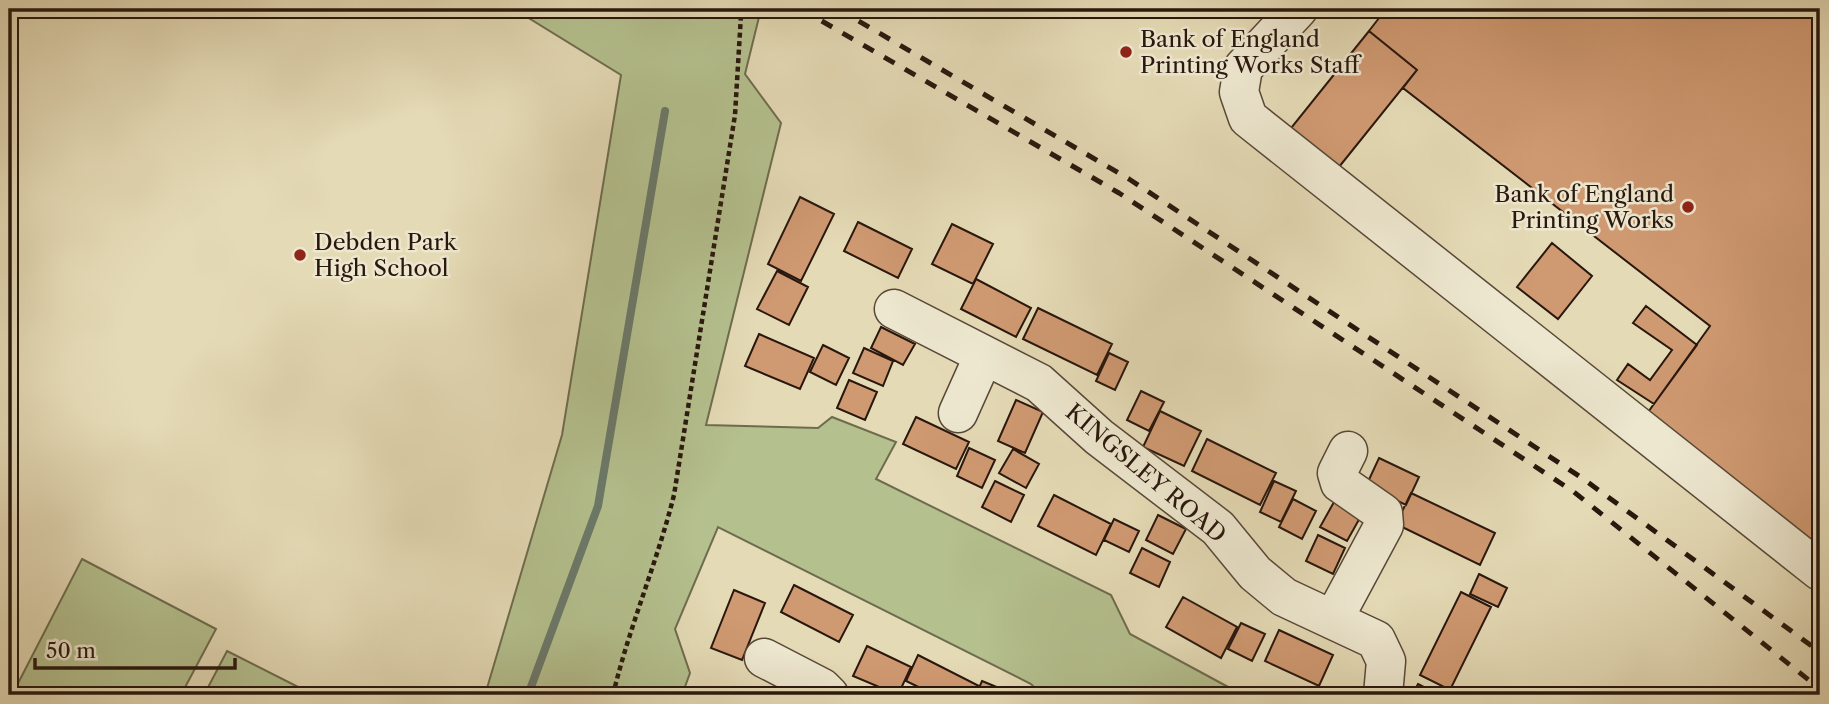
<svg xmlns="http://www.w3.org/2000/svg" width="1829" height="704" viewBox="0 0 1829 704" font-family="'Libre Caslon Text',serif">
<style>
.green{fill:#b4c08e;stroke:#6e6c4e;stroke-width:2}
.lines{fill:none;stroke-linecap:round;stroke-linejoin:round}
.stream{stroke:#6b796a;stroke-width:8}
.building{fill:#cf9971;stroke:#29170e;stroke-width:2}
.minor-casing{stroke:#584838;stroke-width:41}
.path{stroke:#29170e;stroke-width:4.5;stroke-dasharray:5 3.5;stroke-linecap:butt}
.minor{stroke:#ede7cf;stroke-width:38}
.rail{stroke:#29170e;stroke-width:5;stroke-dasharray:12 12;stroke-linecap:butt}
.poi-dot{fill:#8f2418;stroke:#ede7cf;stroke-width:2.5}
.labels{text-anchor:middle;stroke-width:5;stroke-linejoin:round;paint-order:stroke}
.poi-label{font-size:23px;fill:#29170e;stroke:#ede7cf;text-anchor:start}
.street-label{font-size:23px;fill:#29170e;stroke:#ede7cf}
</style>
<rect width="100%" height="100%" fill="#e4dab5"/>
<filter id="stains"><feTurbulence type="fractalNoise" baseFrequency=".00286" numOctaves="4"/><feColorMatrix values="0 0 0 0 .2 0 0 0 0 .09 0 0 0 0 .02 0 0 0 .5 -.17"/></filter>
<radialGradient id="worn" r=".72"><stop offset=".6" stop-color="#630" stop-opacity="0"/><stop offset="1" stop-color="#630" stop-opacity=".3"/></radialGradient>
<path class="green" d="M514 9H761L745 74 781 123 706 425 818 428 832 417 896 442 876 479 1111 595 1130 634 1243 695H1042L1031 684 718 527 675 629 690 673 682 695H485L562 435 621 75Z
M82 559 216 629 181 695H12Z
M227 651 314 695H204Z"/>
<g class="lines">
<path class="stream" d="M528 695 598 506 665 111"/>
</g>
<path class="building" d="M1386 9H1820V552L1646 415 1710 326 1403 88 1417 70 1369 31Z
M1369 31 1417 70 1335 172 1287 133Z
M800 197 834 214 801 281 768 264Z
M858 222 912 249 898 278 844 251Z
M952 224 993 244 973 284 932 264Z
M1552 243 1592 276 1558 319 1517 287Z
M777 271 808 287 789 325 757 309Z
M976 279 1031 308 1016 337 961 309Z
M1646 306 1697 345 1654 404 1617 380 1628 364 1650 380 1672 350 1633 323Z
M1038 308 1112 344 1097 375 1023 339Z
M881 327 915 344 903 365 871 348Z
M759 334 814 358 800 389 745 366Z
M823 345 849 358 836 385 810 372Z
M864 348 893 361 883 386 853 373Z
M1109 353 1128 362 1115 390 1096 381Z
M849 380 877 392 865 420 837 408Z
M1141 391 1164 402 1149 431 1127 420Z
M1016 400 1043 412 1025 453 998 441Z
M1160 411 1201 431 1184 466 1143 447Z
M916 417 969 442 956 469 903 444Z
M1207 439 1276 473 1260 505 1192 471Z
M969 448 995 460 982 488 957 476Z
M1013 449 1039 464 1026 488 999 473Z
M1379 458 1419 477 1406 505 1366 486Z
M995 481 1024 495 1011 522 982 507Z
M1274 481 1296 491 1281 522 1260 512Z
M1411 493 1495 533 1480 565 1396 524Z
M1054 495 1111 524 1096 555 1038 526Z
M1293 499 1316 511 1302 539 1279 527Z
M1334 502 1361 516 1347 541 1320 527Z
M1158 515 1186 529 1173 554 1146 540Z
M1114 519 1139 531 1129 552 1104 540Z
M1318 535 1345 548 1333 574 1306 561Z
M1142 548 1170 562 1159 587 1130 573Z
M1479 574 1507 588 1498 607 1470 594Z
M794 585 853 615 839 642 781 612Z
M734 590 765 603 742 660 711 648Z
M1461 592 1491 607 1450 690 1420 675Z
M1183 597 1237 627 1221 658 1166 627Z
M1241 623 1265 634 1252 661 1228 649Z
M1279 630 1333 655 1319 686 1265 661Z
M867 646 911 667 898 695 853 676Z
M918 655 979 686 975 695H935L906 681Z
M982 681 1004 690 1001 695H976Z
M1418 684 1439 695H1412Z
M727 689 739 695H724Z"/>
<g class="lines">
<g class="minor-casing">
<path id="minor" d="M1298 9 1243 68 1239 92 1248 118 1820 571
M894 309 1039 383 1099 437 1218 528 1255 573 1284 597 1376 640 1386 661 1383 695
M958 413 984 355
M1333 620 1384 525 1383 513 1340 483 1337 473 1348 451
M764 658 822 688 829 695"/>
</g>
<path class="path" d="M613 695C629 627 657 563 674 495L735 115 741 15 738 9"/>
<use href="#minor" class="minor"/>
<path class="rail" d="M801 9 1119 193 1574 492 1820 689
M838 9 1129 179 1582 478 1820 652"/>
</g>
<g class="poi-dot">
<circle cx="1126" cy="52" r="7"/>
<circle cx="1688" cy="207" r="7"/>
<circle cx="300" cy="255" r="7"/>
</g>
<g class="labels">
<g class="poi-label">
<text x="1140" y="47">Bank of England<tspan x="1140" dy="26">Printing Works Staff</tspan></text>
<text x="1674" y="202" text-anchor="end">Bank of England<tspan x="1674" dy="26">Printing Works</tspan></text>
<text x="314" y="250">Debden Park<tspan x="314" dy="26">High School</tspan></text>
</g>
<g class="street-label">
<text transform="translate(1146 473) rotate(40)" y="8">KINGSLEY ROAD</text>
</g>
</g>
<rect width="1829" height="704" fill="none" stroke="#e4dab5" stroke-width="35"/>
<rect x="10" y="10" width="1808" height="683" fill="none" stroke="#29170e" stroke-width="3.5"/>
<rect x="18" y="18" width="1794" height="669" fill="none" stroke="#29170e" stroke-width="2"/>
<path d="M35 658v10h200v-10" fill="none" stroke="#29170e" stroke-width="3.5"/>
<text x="46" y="658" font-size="21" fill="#29170e" stroke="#ede7cf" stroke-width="5" paint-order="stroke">50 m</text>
<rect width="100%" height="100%" filter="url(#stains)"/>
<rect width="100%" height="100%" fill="url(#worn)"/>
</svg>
